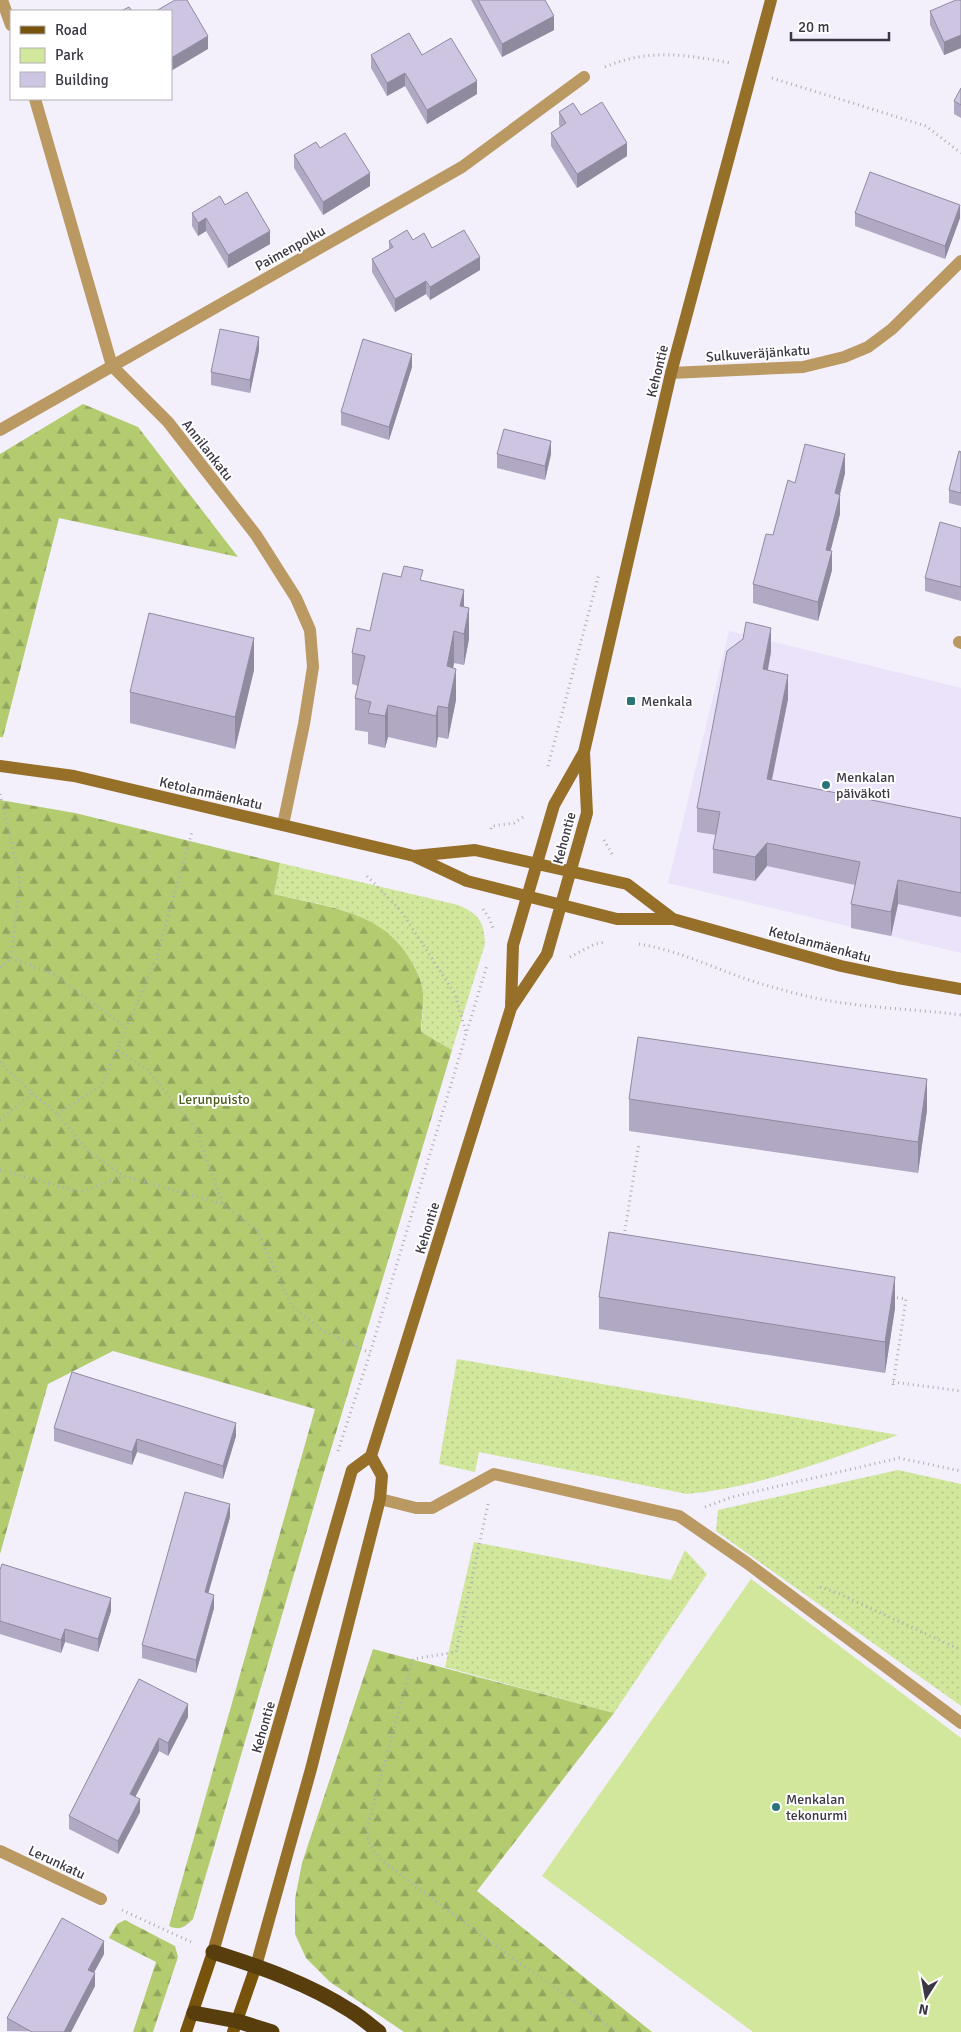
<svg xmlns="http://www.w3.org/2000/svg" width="961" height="2032" viewBox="0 0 961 2032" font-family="Signika,sans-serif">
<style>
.built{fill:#eae3f9}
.grass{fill:url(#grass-dots)}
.forest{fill:url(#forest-firs)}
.park{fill:#d1e79c}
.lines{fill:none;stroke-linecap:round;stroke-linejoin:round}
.path{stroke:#b0acb8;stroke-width:3;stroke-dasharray:1 4;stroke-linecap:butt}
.lane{stroke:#ba9962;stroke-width:12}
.street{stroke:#ba9962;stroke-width:12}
.secondary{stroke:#966f29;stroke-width:12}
.primary{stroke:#77530c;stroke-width:12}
.highway{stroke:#583e0c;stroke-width:15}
.wall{fill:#b1a9c3}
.shaded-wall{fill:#908a9f}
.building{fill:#cec5e3;stroke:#908a9f}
.poi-dot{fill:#2a7477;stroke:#fff;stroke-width:2}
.labels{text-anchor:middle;stroke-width:4;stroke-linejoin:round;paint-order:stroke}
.street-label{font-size:14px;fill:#3b3743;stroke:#fff}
.poi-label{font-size:14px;fill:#3b3743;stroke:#fff;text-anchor:start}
.park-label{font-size:14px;fill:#4f5f1d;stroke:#fff}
</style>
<defs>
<pattern id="grass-dots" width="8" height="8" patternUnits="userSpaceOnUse" patternTransform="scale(1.25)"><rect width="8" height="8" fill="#d1e79c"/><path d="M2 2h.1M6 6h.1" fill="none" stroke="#b4c788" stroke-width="1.8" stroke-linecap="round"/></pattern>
<pattern id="forest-firs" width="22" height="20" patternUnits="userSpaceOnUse" patternTransform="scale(1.25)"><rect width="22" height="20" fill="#b3cc70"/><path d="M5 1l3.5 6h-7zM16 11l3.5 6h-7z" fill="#93a65e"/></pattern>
</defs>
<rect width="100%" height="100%" fill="#f3effb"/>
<path class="built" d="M729 631 961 688V953L668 883Z"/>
<path class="grass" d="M280 863 458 905C479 914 484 921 485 944L452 1050 421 1032C422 1019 424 1006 423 993 422 982 417 971 411 961 383 911 325 906 274 894Z
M457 1359 898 1435C830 1459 760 1487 687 1494L479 1452 475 1472 439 1464Z
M898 1470 961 1484V1706L716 1531 718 1510Z
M474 1542 671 1580 685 1550 707 1574 614 1713 445 1667Z"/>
<path class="forest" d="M83 404 138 427 238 557 59 518 3 737H0V454Z
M0 800 75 813 280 863 274 894C325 907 383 910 411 961 417 971 422 982 423 993 424 1006 421 1019 421 1032L452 1050 321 1482 193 1919C185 1927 180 1931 169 1926L315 1409 113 1351 48 1384 0 1554Z
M373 1649 614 1713 477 1891 652 2032H404L330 1982 306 1958 295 1934V1899L302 1863Z
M125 1920 175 1946 178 1957 153 2032H133L156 1962 109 1938 117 1924Z"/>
<path class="park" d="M751 1579 961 1738V2032H753L542 1876Z"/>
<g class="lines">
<path class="path" d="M605 67C648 48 687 55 731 63
M772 78 926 126 961 153
M548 766 599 574
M0 794 20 879 11 958 0 968
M491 829 492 826 514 823 525 816
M604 840 613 856
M367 876 401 911 455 994 466 1033
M483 909 489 918 493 928
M639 944C683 951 723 973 765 985 793 993 823 1001 851 1004 888 1009 924 1010 961 1015
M570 957 595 944 605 942
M11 958 53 974 125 1027
M118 1050 147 1069 196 1129 223 1204
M0 1062 32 1093 57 1114 90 1153 124 1176 223 1204 257 1230 291 1305 323 1331 370 1353
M57 1114 101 1086 156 959 192 832
M0 1120 32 1093
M0 1170 80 1192 124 1176
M624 1236 639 1143
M892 1297 906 1299 893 1385
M893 1382 961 1391
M338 1451 370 1353 487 965
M488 1504 456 1652 413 1659 367 1828 369 1844 382 1861 479 1934 618 2032
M705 1507 732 1497 899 1458 961 1471
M820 1587 835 1592 961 1650
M122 1910 191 1942"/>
<path class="lane" d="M380 1499 416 1508H432L494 1474 679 1516 747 1563 961 1723"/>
<path class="street" d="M2 0 11 25
M35 99 112 366 168 422 256 535 296 598 310 630 313 667 304 724 283 825
M671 373 803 367 844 357 868 347 892 329 961 261
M0 430 462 167 584 77
M959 642 961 643
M0 1851 101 1899"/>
<path class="secondary" d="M0 766 74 776 414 856 467 881 617 919H673L841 966 898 978 961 989
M414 856 475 850 627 884 673 919
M511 1008 513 945 554 805 584 752 671 373 771 0
M213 1952 352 1470 371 1456 511 1008 547 954 587 813 584 752
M256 1966 311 1769 380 1499 382 1476 371 1456"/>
<path class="primary" d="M186 2032 213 1952
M233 2032 256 1966"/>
<path class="highway" d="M213 1952C261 1967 309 1984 351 2011 361 2017 370 2025 379 2032
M194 2013 237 2021 272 2032"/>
</g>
<path class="wall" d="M471 0H545L554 30 502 57Z
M961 0V48L944 55 930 25V11Z
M371 55H422L477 94 427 124 405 86 387 96 371 68Z
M961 88V118L954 114V101Z
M559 112 581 115 627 156 577 188 551 146V133L560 127 559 125Z
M320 148 370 186 323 215 294 168V155Z
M225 205 270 244 228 268 206 231 198 236 192 226V213Z
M855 213 960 218 945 259 855 226Z
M413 240 480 270 430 300 426 294 395 312 372 272V259L389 249V241Z
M259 350 250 393 211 385V372Z
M412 367 389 440 341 425V412Z
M961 452V506L949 503V490Z
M497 454H551L545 480 497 468Z
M845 473 840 495V514L830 551 832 570 818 621 753 603V584L795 483Z
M961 528V601L925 591V578Z
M423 581 464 607 469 639 464 665 454 663 453 668 456 700 448 739 438 737 436 748 388 737 385 748 368 744V732L355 730V698L358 686 352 684V653L370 631Z
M771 652 768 670 788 699 772 780 961 818V917L898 904 891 936 851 928V904L855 885 767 866 755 881 713 873V849L716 835 697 832V808Z
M254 670 235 749 130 723V692Z
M629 1099 927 1110 918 1173 629 1131Z
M599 1297 895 1308 885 1373 599 1329Z
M54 1428 236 1436 223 1479 137 1452 132 1465 54 1441Z
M230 1517 208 1593 214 1608 196 1673 142 1658V1645Z
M0 1570 111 1611 98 1652 65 1642 61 1653 0 1634Z
M139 1679 188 1717 168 1756 159 1751 135 1797 140 1812 118 1854 69 1829V1816Z
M104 1954 94 1973 95 1986 71 2032 7 2031V2018Z"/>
<path class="shaded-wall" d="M554 16V30L502 57V44Z
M961 35V48L944 55V42Z
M208 36V49L171 71V58Z
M405 73V86L387 96V83Z
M477 81V94L427 124V110Z
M627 143V156L577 188V174Z
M370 173V186L323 215V202Z
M960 205V218L945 259V246Z
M206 218V231L198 236V223Z
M270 231V244L228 268V255Z
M480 257V270L430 300V287Z
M426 281V294L395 312V299Z
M259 337V350L250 393V380Z
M412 354V367L389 440V427Z
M551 441V454L545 480V466Z
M845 454V473L835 512V493Z
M840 495V514L826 569V550Z
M832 551V570L818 621V602Z
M464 590V622L460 606Z
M469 608V639L464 665V634Z
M771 628V652L763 693V669Z
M454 631V663L447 698V666Z
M254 638V670L235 749V717Z
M456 669V700L448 739V708Z
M788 675V699L767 803V779Z
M388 705V737L385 748V716Z
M438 706V737L436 748V716Z
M767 843V866L755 881V857Z
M898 880V904L891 936V912Z
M927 1079V1110L918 1173V1142Z
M895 1277V1308L885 1373V1342Z
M236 1423V1436L223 1479V1466Z
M137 1439V1452L132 1465V1452Z
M230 1504V1517L205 1605V1592Z
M214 1595V1608L196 1673V1660Z
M111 1598V1611L98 1652V1639Z
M65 1629V1642L61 1653V1640Z
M188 1704V1717L168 1756V1743Z
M159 1738V1751L130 1807V1794Z
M140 1799V1812L118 1854V1841Z
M104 1941V1954L88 1983V1970Z
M95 1973V1986L71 2032H64Z"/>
<path class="building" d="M175 0H187L208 36 171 58V11H156Z
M478 0H545L554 16 502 44Z
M956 0H961V35L944 42 930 11Z
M129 7 132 11H121Z
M409 33 422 55 451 38 477 81 427 110 405 73 387 83 371 55Z
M961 88V105L954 101Z
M602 102 627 143 577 174 551 133 566 123 559 112 573 103 581 115Z
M345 133 370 173 323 202 294 155 316 142 320 148Z
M870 172 960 205 945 246 855 213Z
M247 192 270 231 228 255 206 218 198 223 192 213 220 196 225 205Z
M407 230 413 240 424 233 432 248 464 230 480 257 430 287 426 281 395 299 372 259 393 247 389 241Z
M220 329 259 337 250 380 211 372Z
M363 339 412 354 389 427 341 412Z
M504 429 551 441 545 466 497 454Z
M805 444 845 454 835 493 840 495 826 550 832 551 818 602 753 584 766 534 773 535 788 480 795 483Z
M959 451 961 452V493L949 490Z
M940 522 961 528V587L925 578Z
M404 566 423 570 420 580 464 590 460 606 469 608 464 634 454 631 447 666 456 669 448 708 438 706 436 716 388 705 385 716 368 713 371 702 355 698 365 656 352 653 357 628 370 631 383 573 401 577Z
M149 613 254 638 235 717 130 692Z
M746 622 771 628 763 669 788 675 767 779 961 818V893L898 880 891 912 851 904 860 862 767 843 755 857 713 849 720 812 697 808 727 651 743 639Z
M638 1037 927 1079 918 1142 629 1099Z
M609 1232 895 1277 885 1342 599 1297Z
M72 1372 236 1423 223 1466 137 1439 132 1452 54 1428Z
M185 1492 230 1504 205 1592 214 1595 196 1660 142 1645Z
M2 1564 111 1598 98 1639 65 1629 61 1640 0 1621V1570Z
M139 1679 188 1704 168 1743 159 1738 130 1794 140 1799 118 1841 69 1816Z
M62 1918 104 1941 88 1970 95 1973 64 2032H32L7 2018Z"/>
<g class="poi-dot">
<rect x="626" y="696" width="10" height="10" rx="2.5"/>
<circle cx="826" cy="785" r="5"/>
<circle cx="776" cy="1807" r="5"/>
</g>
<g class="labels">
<g class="street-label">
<text transform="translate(290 248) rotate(-29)" y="5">Paimenpolku</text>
<text transform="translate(758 353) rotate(-4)" y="5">Sulkuveräjänkatu</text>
<text transform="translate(657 371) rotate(-76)" y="5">Kehontie</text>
<text transform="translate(208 450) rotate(52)" y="5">Annilankatu</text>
<text transform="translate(211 793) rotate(13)" y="5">Ketolanmäenkatu</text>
<text transform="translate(564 838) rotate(-75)" y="5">Kehontie</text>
<text transform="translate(820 944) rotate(15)" y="5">Ketolanmäenkatu</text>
<text transform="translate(427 1228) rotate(-73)" y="5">Kehontie</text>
<text transform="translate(263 1727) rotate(-74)" y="5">Kehontie</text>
<text transform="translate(57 1862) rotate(25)" y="5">Lerunkatu</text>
</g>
<g class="poi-label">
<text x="641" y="706">Menkala</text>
<text x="836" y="782">Menkalan<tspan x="836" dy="16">päiväkoti</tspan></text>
<text x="786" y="1804">Menkalan<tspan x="786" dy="16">tekonurmi</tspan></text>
</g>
<g class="park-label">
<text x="214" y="1104">Lerunpuisto</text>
</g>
</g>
<rect x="10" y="10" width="162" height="90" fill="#ffffff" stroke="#b1afb4"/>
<rect x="20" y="26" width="25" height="8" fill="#77530c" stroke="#b1afb4"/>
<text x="55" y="35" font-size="15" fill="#3b3743">Road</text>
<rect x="20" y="48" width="25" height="15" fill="#d1e79c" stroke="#b1afb4"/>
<text x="55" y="60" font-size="15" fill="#3b3743">Park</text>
<rect x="20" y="72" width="25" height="15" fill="#cec5e3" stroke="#b1afb4"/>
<text x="55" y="85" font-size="15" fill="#3b3743">Building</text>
<g transform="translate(926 1997) rotate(191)" stroke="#ffffff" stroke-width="4" paint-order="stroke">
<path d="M0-4L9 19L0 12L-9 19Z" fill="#3b3743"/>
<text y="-8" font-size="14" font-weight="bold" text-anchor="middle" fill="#3b3743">N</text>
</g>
<path d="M791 32v8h98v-8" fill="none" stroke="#3b3743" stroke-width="2.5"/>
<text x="798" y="32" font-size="15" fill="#3b3743" stroke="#ffffff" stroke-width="4" paint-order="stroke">20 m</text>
</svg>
